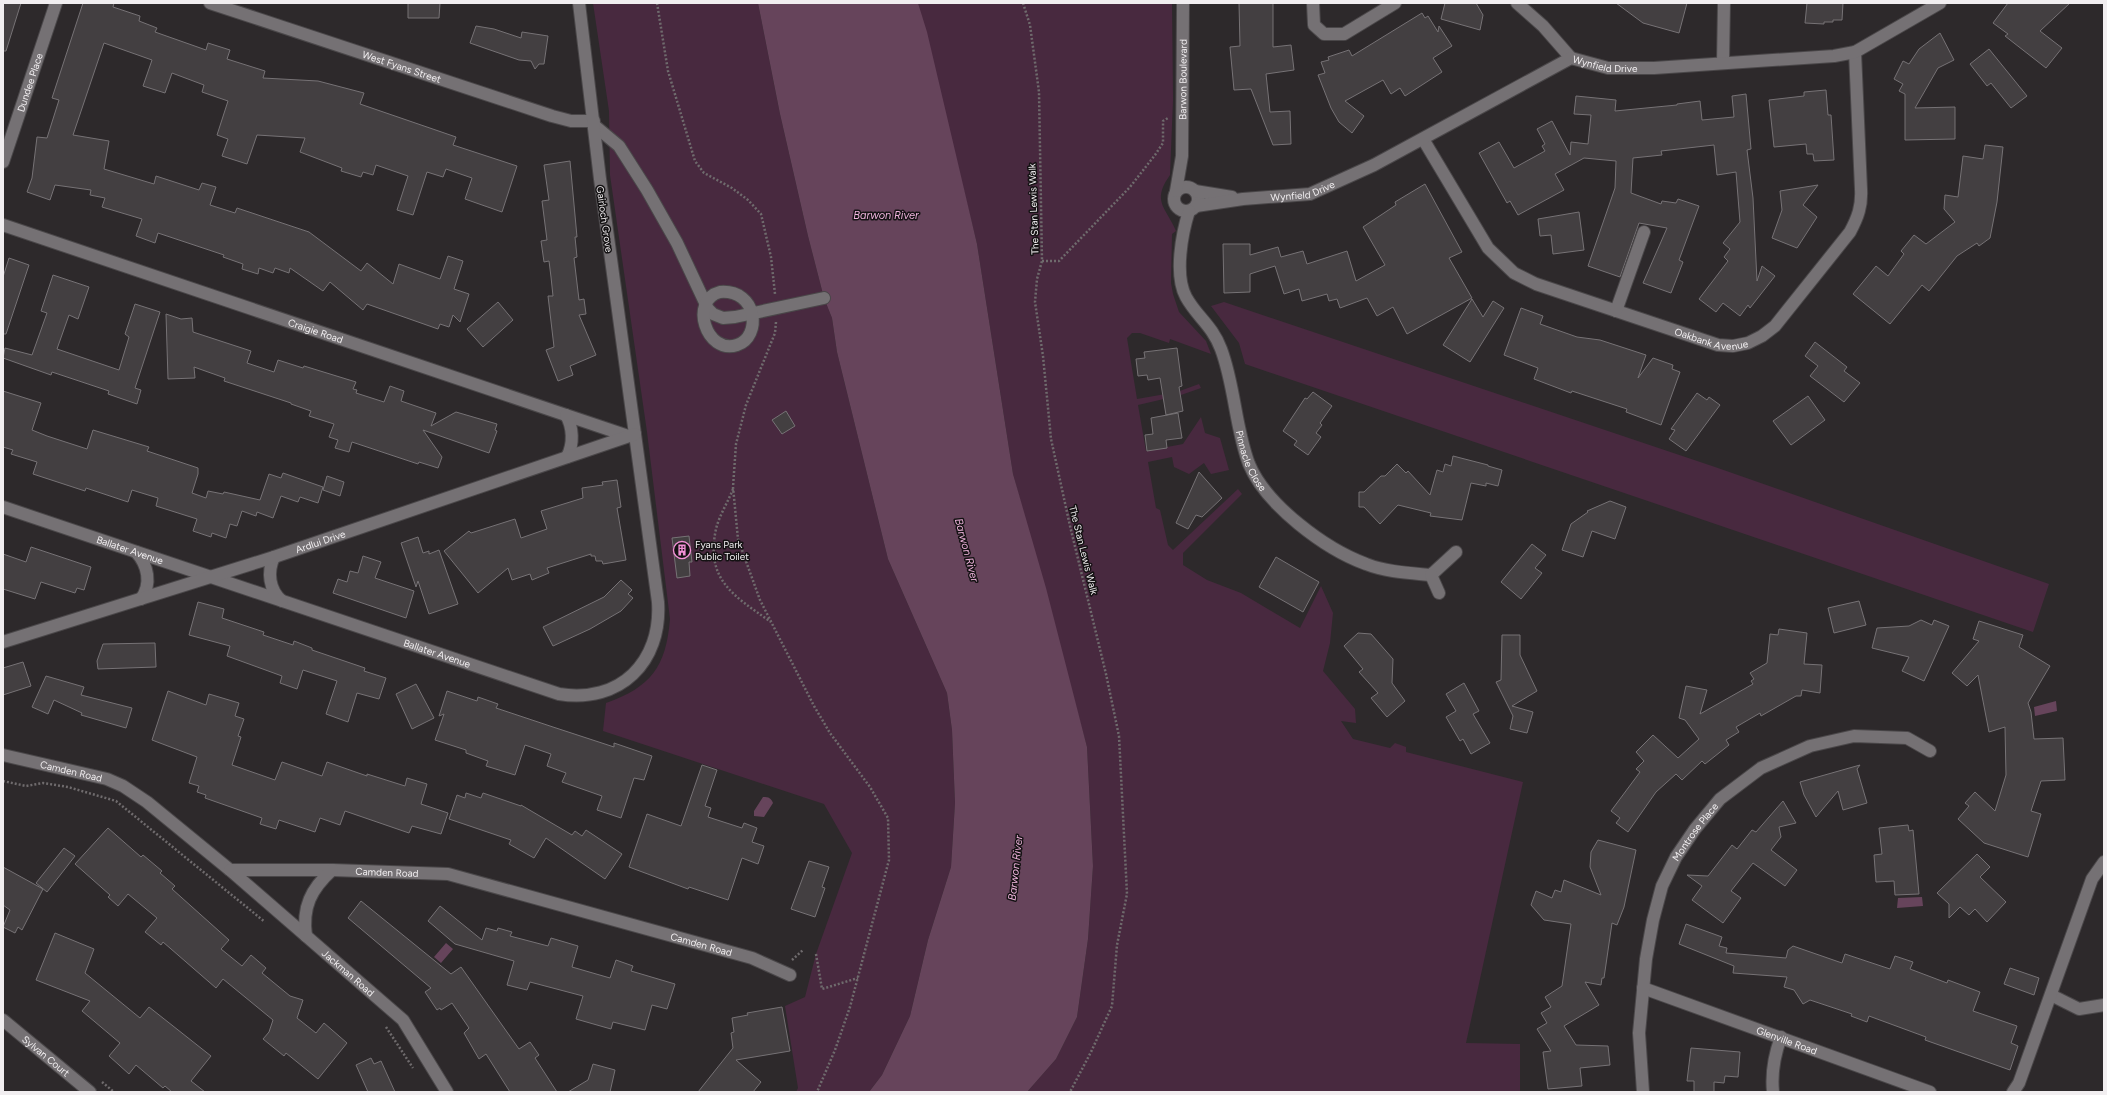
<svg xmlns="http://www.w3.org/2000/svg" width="2107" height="1095" viewBox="0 0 2107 1095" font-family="Figtree,sans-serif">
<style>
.green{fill:#48293f}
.water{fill:#66445b}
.building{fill:#433f41;stroke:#767275}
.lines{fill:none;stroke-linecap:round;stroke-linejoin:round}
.minor-casing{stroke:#4a4749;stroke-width:14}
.path{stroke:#6f6b6d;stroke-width:2.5;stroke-dasharray:2 2;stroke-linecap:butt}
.minor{stroke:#757174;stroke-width:12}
.labels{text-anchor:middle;stroke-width:3;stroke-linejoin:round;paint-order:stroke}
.street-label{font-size:10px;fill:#f1eef0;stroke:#141213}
.poi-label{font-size:10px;fill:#f1eef0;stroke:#141213;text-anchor:start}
.water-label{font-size:11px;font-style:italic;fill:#f0b4dd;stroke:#141213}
</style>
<rect width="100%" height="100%" fill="#2d292b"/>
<path class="green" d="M593 3H758L780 114 808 236 824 298 832 318 837 352 888 559 947 693 952 730 955 803 951 867 928 940 910 1016 882 1075 869 1092H796L798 1088 785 1006 805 997 816 954 852 853 824 804 603 731 606 703C651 687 666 667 670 619L647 432 610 175 609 111Z
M918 3H1172L1173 100 1170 175C1151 202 1166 207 1176 231L1172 234 1171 283 1173 294 1179 312 1206 341 1211 354 1170 339 1169 343 1140 333H1132L1127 338 1137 399 1177 392 1199 384 1201 388 1181 395 1138 405 1146 451 1183 444 1201 417 1205 433 1220 438 1229 470 1211 474 1204 463 1189 474 1174 467 1172 457 1148 462 1156 508 1160 510 1168 545 1173 550 1238 489 1242 494 1183 553V565L1207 580 1241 593 1300 628 1321 586 1333 613 1330 643 1323 671 1355 709 1356 723 1341 721 1353 739 1390 748 1395 743 1406 747V752L1523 782 1466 1043 1520 1044V1092H1027L1056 1059 1077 1017 1088 939 1093 866 1087 747 1013 474 977 244Z
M1224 302 1715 467 2049 584 2033 632 1245 364 1239 343 1211 306Z"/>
<path class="water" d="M758 3H918L927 32 977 244 1013 474 1046 588 1087 747 1093 866 1088 939 1077 1017 1056 1059 1027 1092H869L882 1075 910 1016 928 940 951 867 955 803 952 730 947 693 888 559 837 352 832 318 824 298 808 236 780 114Z
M2056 701 2057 711 2035 716 2034 707Z
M763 797C769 797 771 798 773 803L764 817 754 816V811Z
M1922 897 1923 906 1897 908 1898 898Z
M446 943 453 949 441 963 434 957Z"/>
<path class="building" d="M3 3H21L6 51H3Z
M83 3H114L113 7 140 16 139 21 157 28 155 32 206 50 208 43 230 50 227 59 265 71 263 78 318 81 364 93 360 104 456 137 453 145 517 166 502 212 465 199 472 178 446 169 443 177 427 172 413 215 397 210 408 176 376 165 373 175 363 172 361 177 341 171 342 168 300 152 305 138 257 135 247 164 222 156 228 139 217 135 228 101 202 92 204 85 172 73 165 93 143 86 152 60 104 43 73 135 109 141 104 169 154 184 156 176 199 190 202 183 216 187 210 205 235 213 237 208 309 232 361 271 367 263 393 284 399 264 440 279 448 256 463 261 454 289 469 294 460 322 453 315 449 327 440 324 438 329 367 304 363 310 330 282 323 291 290 268 289 273 275 268 273 273 259 268 258 274 242 269 243 264 223 257 224 255 158 233 155 243 136 236 142 219 102 207 105 198 90 195 91 190 55 185 50 200 27 192 32 178 37 137 47 138 59 100 52 98Z
M408 3H440L439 18H408Z
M1239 3H1273V47L1291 45 1294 70 1266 74 1270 112 1290 111 1291 144 1273 145 1251 89 1234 90 1230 47 1240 46Z
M1445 3H1476L1483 15 1480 30 1441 19Z
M1616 3H1687L1679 33 1643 23Z
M1807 3H1843L1842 20H1833V22H1824V24L1805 23Z
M2008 3H2070L2040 31 2062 48 2046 68 2005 36 2008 34 1993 23Z
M1422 13 1425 18 1428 16 1438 32 1439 26 1452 46 1433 58 1442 72 1405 96 1400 88 1391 94 1383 80 1345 101 1364 116 1352 133 1339 122 1331 108 1318 75 1325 73 1321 62 1329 60 1328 57 1349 50 1352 56Z
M476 26 494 29 521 38 522 32 548 36 544 64H539L535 69 531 61 519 60 470 43Z
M1940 33 1954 60 1938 68 1915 108 1955 107V139L1905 140V94L1899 91 1903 84 1894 79 1903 61 1909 64 1919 49Z
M1989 49 2027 96 2011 108 1991 83 1987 86 1970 64Z
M1826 90 1828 115H1831L1834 160 1814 161 1813 154H1807L1806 144 1774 147 1769 100 1804 96V92Z
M1746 94 1751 149 1747 150 1753 198 1757 281 1762 266 1775 276 1750 308 1748 305 1740 316 1723 303 1716 312 1699 299 1728 261 1724 257 1730 249 1723 243 1740 222 1736 172 1717 175 1714 145 1661 151 1662 155 1633 158 1631 193 1661 204 1662 201 1676 203 1678 199 1699 206 1679 260 1683 262 1671 293 1643 283 1667 228 1639 223 1620 277 1588 266 1615 188 1616 161 1584 158 1555 174 1564 190 1518 215 1510 201 1507 203 1479 153 1499 142 1514 168 1545 151 1542 146 1545 144 1537 129 1552 121 1570 155 1571 142 1588 144 1591 115 1574 114 1576 96 1616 100 1615 111 1677 105V104L1700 101 1702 120 1734 117 1732 96Z
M1985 145 2003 147 1997 202 1990 238 1979 246 1977 243 1957 256 1929 291 1922 285 1890 324 1853 294 1876 266 1888 276 1904 254 1901 251 1914 235 1926 244 1955 222 1944 209 1945 195 1958 197 1963 156 1983 159Z
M570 161 577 237H575L577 257 574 258 579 300 584 299 586 314 579 315 596 355 570 366 573 375 558 381 546 350 554 347 548 296H553L551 277 549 261 544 262 541 241 547 240 542 201 549 200 544 165Z
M1425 184 1462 252 1449 258 1472 298 1407 334 1393 307 1377 316 1367 298 1340 308 1337 299 1329 301 1327 294 1302 301 1299 289 1284 294 1275 266 1250 274V292L1224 293 1223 244H1250V255L1278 247 1281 257 1303 251 1307 264 1347 251 1356 281 1385 265 1363 227 1396 205 1395 202Z
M1818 185 1803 205 1817 217 1797 248 1772 238 1782 210 1780 191Z
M1579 212 1584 250 1553 254 1551 235 1540 236 1538 219Z
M9 258 29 265 6 334H3V277Z
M53 275 89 287 78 319 69 315 57 349 119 370 129 337 125 334 135 304 160 312 135 388 141 390 137 404 108 394 109 391 52 372 51 375 3 358 5 348 32 355 47 313 41 311Z
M1472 299 1483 317 1493 301 1504 308 1470 362 1443 345Z
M498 302 513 320 483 347 467 329Z
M1521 308 1543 316 1540 324 1577 337 1600 340 1646 355 1638 378 1653 358 1673 365 1672 369 1680 372 1661 425 1626 412 1627 409 1572 391 1571 393 1534 379 1538 368 1504 355Z
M166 314 181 319 192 318 193 332 251 351 247 363 274 372 278 360 303 368 304 366 356 382 353 389 357 390 356 393 384 402 390 386 404 391 401 401 436 413 431 426 456 412 497 424 495 430 497 431 489 453 423 430 442 457 438 468 419 462 418 464 352 442 349 452 335 448 338 440 329 437 334 424 309 416 311 411 291 404V403L224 381 225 378 194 367 195 378 168 379Z
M1815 342 1847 367 1844 371 1860 383 1844 402 1810 376 1818 366 1805 356Z
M1177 348 1182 386 1179 387 1183 411 1166 415 1160 378 1148 380 1147 375 1138 376 1136 359 1145 358 1144 352Z
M3 391 41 403 32 430 47 436 87 449 93 430 149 447 147 451 198 468V474L192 493 206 498 208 491 223 494 224 492 260 500 269 474 281 478 283 473 323 487 318 503 300 497 298 502 281 496 273 518 257 512 256 516 242 511 237 526 230 524 226 538 212 533 211 537 193 531 197 519 156 506 158 498 132 490 128 502 86 488 85 491 33 474 37 462 11 454 13 450 3 447Z
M1313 392 1332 406 1320 423 1322 425 1316 433 1321 437 1308 455 1294 445 1297 441 1283 431 1305 398 1307 399Z
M1697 393 1707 400 1709 397 1720 405 1686 451 1669 439 1675 430 1671 429Z
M1808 396 1825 420 1791 445 1773 421Z
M786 411 795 426 782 434 772 420Z
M1178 413 1182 438 1166 440 1167 448 1147 451 1145 435 1153 434 1151 418Z
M1453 456 1488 465V466L1502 470 1498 486 1486 483V486L1471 483 1462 520 1430 516 1431 513 1398 505 1380 524 1364 507H1359V492H1364L1381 476H1385L1397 464 1406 473 1408 471 1430 495 1437 470 1443 472 1445 464 1451 466Z
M1199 472 1222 498 1202 517 1196 515 1188 529 1176 523Z
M327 476 344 482 340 496 323 490Z
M617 480 621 507 617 508 626 560 603 564 602 561H596L595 556H591V554L547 568 549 573 532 580 530 574 512 580 508 568 478 593 444 551 469 531 471 533 515 519 521 538 547 529 541 511 583 498 582 488 603 485 602 482Z
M1610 501 1626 507 1615 539 1592 531 1583 557 1562 550 1571 524 1588 512 1587 511Z
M689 536 692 562H689L690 576 677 578 672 538Z
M418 537 423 553 429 551V554L439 550 458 604 429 614 418 581 416 587 401 543Z
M1532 544 1546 555 1535 568 1542 573 1521 599 1501 582Z
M31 547 91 567 84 590 77 588 75 593 41 582 35 599 3 589V554L26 562Z
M363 556 381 562 375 578 414 591 406 618 333 593 338 579 347 582 350 571 358 573Z
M1276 557 1319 582 1303 612 1259 587Z
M621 580 632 590 628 594 633 598 621 611 590 629 553 646 543 627 604 597Z
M1859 601 1866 625 1834 633 1828 608Z
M198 602 224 609 222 618 264 632 263 635 293 645 294 641 312 648V650L365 668 364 671 386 678 379 699 357 693 348 722 326 714 337 681 303 670 297 689 280 683 282 676 227 656 230 646 189 635Z
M1921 620 1932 625 1934 620 1949 626 1924 681 1902 671 1909 657 1872 648 1877 628 1909 626Z
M1979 621 2023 635 2019 647 2050 666 2028 703 2031 712 2034 739 2063 738 2065 780 2041 781 2031 811 2041 814 2028 857 1984 843 1958 819 1969 806 1965 803 1975 792 1995 811 2006 775 2005 727 1989 732 1978 675 1967 686 1952 673 1979 641 1973 639Z
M1779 629 1807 633 1804 664 1822 665 1820 693 1802 690 1801 696H1796L1761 716 1760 713 1736 727 1739 732 1726 740 1729 745 1705 764 1702 761 1682 780 1676 774 1656 792 1628 832 1616 823 1620 818 1611 811 1640 772 1636 769 1644 761 1636 752 1653 735 1678 758 1699 739 1685 720 1679 718 1686 686 1707 690 1700 714 1753 684 1751 681 1754 679 1750 673 1767 663 1770 634 1778 635Z
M1358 633 1371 634 1393 659 1392 683 1405 701 1387 717 1371 698 1378 693 1359 672 1363 669 1344 646Z
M1502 635H1520V655L1537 691 1512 706 1533 712 1527 733 1510 729 1513 716 1496 682 1501 680Z
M155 643 156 667 98 669 97 661 103 644Z
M23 662 31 686 3 695V668Z
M46 676 84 687 81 695 132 708 126 728 81 715 82 713 54 700 48 714 32 707Z
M1464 683 1479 711 1473 714 1490 743 1471 754 1463 739 1460 741 1446 717 1456 711 1446 694Z
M416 684 434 718 412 729 396 694Z
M168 691 206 705 209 694 239 703 235 716 244 719 238 736 241 737 232 765 275 780 282 762 322 776 327 762 367 776V774L405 786 407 778 427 784 421 804 448 813 441 834 412 826 409 833 345 811 340 825 320 818 315 832 279 820 276 829 260 824 262 818 205 798 206 795 197 792 199 786 189 783 197 757 152 740Z
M447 691 477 701 478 697 498 704 496 708 553 727 614 747V743L652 756 644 780 634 778 621 818 597 810 602 796 562 782 566 773 547 766 551 754 525 745 515 775 486 766 488 761 466 753V750L435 740 444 714 439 716Z
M702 765 717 770 705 806 711 808 708 817 742 828 744 823 757 828 752 842 764 846 758 864 742 858 728 900 689 887 688 889 629 867 647 814 681 826Z
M1860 765 1857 769 1867 803 1843 810 1838 791 1816 817 1804 795 1800 782Z
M466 793 481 798 483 793 521 806V805L572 835 575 831 582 836 586 830 622 854 605 879 546 838 534 858 509 844 511 840 449 819 457 795 465 798Z
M1783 801 1796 823 1779 827 1781 837 1771 850 1797 870 1785 886 1753 863 1731 891 1741 898 1723 923 1692 900 1702 886 1687 875 1708 876 1732 845 1737 849 1752 830 1756 832Z
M1908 825 1909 831 1913 830 1919 894 1895 895 1894 881 1876 882 1874 855 1882 854 1879 828Z
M108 828 141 857 143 855 162 871 160 873 175 886 172 889 229 940 221 949 242 966 251 955 266 968 262 973 290 996 303 1000 297 1018 316 1033 324 1023 347 1043 318 1079 286 1053 284 1056 263 1039 269 1032 273 1020 223 979 216 988 163 942 161 945 145 932 157 918 128 894 118 906 108 897 110 895 75 864Z
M1598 840 1636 850 1624 907 1617 925 1612 923 1604 978H1602L1601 985 1585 982 1599 1005 1564 1026 1576 1045 1608 1046 1610 1065 1580 1068 1582 1086 1548 1089 1543 1052 1551 1051 1537 1029 1547 1023 1541 1013 1551 1007 1545 997 1562 986 1571 924 1544 920 1531 905 1536 891 1552 898 1555 890 1561 892 1564 880 1601 895 1590 867 1591 852Z
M64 848 75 856 47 892 36 883Z
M1977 854 1990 867 1980 877 2006 902 1987 922 1975 909 1969 915 1960 907 1949 918V904L1937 893Z
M809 861 829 867 822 887 825 888 815 917 791 909Z
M3 867 43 889 22 930 18 927 15 933 3 927 10 910 3 905Z
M361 901 451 974 461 967 519 1049 530 1042 539 1055 535 1058 557 1092H510L486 1054 479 1059 464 1033 469 1028 452 1003 441 1010 440 1008 437 1010 425 992 431 988 348 918Z
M440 906 482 940 486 928 497 931 498 928 512 932 510 936 548 946 551 938 578 946 572 967 610 978 616 960 633 966 631 971 675 984 667 1009 652 1005 645 1030 613 1022 611 1029 576 1019 583 996 530 982 527 990 507 985 514 961 455 944 428 921Z
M1686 924 1722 937 1719 946 1727 948 1726 953 1786 958 1788 950 1793 946 1842 963 1845 954 1890 969 1895 956 1913 962 1910 969 1947 983 1948 980 1980 992 1973 1011 2017 1026 2011 1043 2018 1046 2010 1070 1925 1040 1926 1037 1869 1016 1867 1022 1851 1016 1852 1014 1810 1000 1803 1004 1794 990 1784 987 1787 977 1733 973 1734 966 1679 944Z
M55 933 94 949 85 973 140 1018 149 1007 211 1056 191 1081 205 1092H172L165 1086 163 1088 136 1065 129 1074 109 1056 120 1043 82 1011 90 1001 36 980Z
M2010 968 2039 978 2034 995 2004 984Z
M782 1007 790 1051 736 1060 761 1082 753 1092H698L733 1048 731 1033 734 1032 732 1018 748 1015 747 1013Z
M1691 1048 1740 1052 1738 1077 1725 1076 1724 1083 1714 1082V1092H1694V1081H1687Z
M371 1058 374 1064 381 1061 395 1092H368L356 1065Z
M593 1064 615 1070 610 1092H568L588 1080Z"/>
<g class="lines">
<g class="minor-casing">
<g id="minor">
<path id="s1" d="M210 3 552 116 571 121H594"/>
<path d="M1313 3 1314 25 1324 34H1344L1395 3"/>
<path d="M1517 3 1543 26 1571 58"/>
<path d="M1723 63 1724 3"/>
<path d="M595 126 619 146 647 190 677 243 708 309 713 314 723 318 735 317 824 298"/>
<path id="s2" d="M1423 139 1488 248 1514 273 1536 284 1718 345 1733 346 1748 343 1762 336 1775 326 1850 232C1858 217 1862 206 1861 189L1855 52"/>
<path id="s3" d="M3 162 56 3"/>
<circle cx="1186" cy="199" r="12"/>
<path id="s4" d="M1176 191 1182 156 1183 3"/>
<path d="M1195 191 1232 197"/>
<path id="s5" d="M1196 206 1243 199 1310 194 1374 165 1571 58 1608 68H1654L1834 56 1855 52 1940 3"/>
<path id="s6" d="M1189 211C1182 233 1174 275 1186 297 1197 317 1212 325 1221 349 1235 386 1235 427 1249 464 1266 505 1325 549 1366 564 1386 572 1410 573 1431 575L1456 552"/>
<path id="s7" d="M3 225 628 436"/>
<path d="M720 292C758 289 762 337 737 345 706 355 689 300 720 292Z"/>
<path d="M1616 311 1644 232"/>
<path d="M566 415C573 427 574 444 567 457"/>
<path id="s8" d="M3 507 559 694C620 704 662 662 658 602L600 179 579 3"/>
<path d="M136 552C148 565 152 584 141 599"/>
<path d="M274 557C267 572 269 590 282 601"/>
<path d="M1431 575 1439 593"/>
<path id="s9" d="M3 642 274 557 635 434"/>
<path id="s10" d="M3 755 107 779 123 786 147 802 230 870 403 1020 447 1092"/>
<path id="s11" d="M230 870H332L448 874 752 958 790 975"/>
<path d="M306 936C302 907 311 889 332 870"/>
<path id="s12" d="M1643 988 1930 1092"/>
<path d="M2051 995 2079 1009 2104 1005"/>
<path id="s13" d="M3 1020 90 1092"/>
<path id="s14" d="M1643 1092 1639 1033 1646 959 1653 920 1662 886 1676 857 1695 829 1720 799 1761 768 1810 746 1854 736 1907 738 1930 751"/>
<path d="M1773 1092C1771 1072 1774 1056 1781 1037"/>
<path d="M2013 1092 2019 1083 2092 879 2104 862"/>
</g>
</g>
<path class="path" d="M657 3 668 71 695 161 704 173 732 188 748 200 761 214 771 257 775 294
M1023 3 1030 25 1039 92 1042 261 1037 279 1035 302 1043 356 1051 439 1070 526 1106 674 1119 736 1127 894 1117 945 1112 1006 1091 1052 1070 1092
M1042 261H1059L1130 187 1155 155 1163 143V121L1168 118
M776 322 775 333 746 405 736 444 733 487 738 539 760 600 814 706 830 733 870 787 888 818 889 860 850 1007 835 1050 817 1092
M733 489C728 502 719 516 716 529 705 580 734 596 771 622
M3 781 26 786 43 783 68 787 116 801 265 922
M816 954 822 989 858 978
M792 960 803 950
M386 1027 413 1068
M102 1082 114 1092"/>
<use href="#minor" class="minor"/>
</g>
<defs>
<g id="building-ring" transform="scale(0.9)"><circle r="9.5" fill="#141213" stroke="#f291d6" stroke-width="1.5"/><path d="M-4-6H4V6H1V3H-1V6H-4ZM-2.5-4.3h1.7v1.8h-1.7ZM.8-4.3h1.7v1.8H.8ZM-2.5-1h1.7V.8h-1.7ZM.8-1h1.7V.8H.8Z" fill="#f291d6"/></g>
</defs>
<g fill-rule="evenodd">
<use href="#building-ring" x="682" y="550"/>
</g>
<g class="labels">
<g class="street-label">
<text dy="4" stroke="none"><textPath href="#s5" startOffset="444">Wynfield Drive</textPath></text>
<text dy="4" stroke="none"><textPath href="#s1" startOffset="202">West Fyans Street</textPath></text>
<text dy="4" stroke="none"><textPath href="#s4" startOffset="112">Barwon Boulevard</textPath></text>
<text dy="4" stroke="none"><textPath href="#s3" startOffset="84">Dundee Place</textPath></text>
<text dy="4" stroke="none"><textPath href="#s5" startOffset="108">Wynfield Drive</textPath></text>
<text transform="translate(1033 209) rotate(-92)" y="4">The Stan Lewis Walk</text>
<text transform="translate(605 219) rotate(82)" y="4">Gairloch Grove</text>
<text dy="4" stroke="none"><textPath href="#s7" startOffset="330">Craigie Road</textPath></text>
<text dy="4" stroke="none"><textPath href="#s2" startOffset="372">Oakbank Avenue</textPath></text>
<text dy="4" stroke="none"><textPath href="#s6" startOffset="267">Pinnacle Close</textPath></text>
<text dy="4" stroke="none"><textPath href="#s9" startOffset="333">Ardlui Drive</textPath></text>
<text dy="4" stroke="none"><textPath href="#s8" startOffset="134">Ballater Avenue</textPath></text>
<text transform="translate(1084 550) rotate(76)" y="4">The Stan Lewis Walk</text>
<text dy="4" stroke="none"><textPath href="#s8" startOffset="458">Ballater Avenue</textPath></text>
<text dy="4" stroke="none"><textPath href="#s10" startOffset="70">Camden Road</textPath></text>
<text dy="4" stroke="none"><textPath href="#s14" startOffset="272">Montrose Place</textPath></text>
<text dy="4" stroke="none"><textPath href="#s11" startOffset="157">Camden Road</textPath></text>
<text dy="4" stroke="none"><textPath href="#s11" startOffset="481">Camden Road</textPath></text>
<text dy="4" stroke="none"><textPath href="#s10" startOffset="417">Jackman Road</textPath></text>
<text dy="4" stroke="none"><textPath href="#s12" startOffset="153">Glenville Road</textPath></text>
<text dy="4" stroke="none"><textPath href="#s13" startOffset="56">Sylvan Court</textPath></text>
</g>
<g class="poi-label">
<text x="695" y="548">Fyans Park<tspan x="695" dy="12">Public Toilet</tspan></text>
</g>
<g class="water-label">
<text x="886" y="219">Barwon River</text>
<text transform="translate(967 550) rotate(75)" y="4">Barwon River</text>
<text transform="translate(1015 868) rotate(-84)" y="4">Barwon River</text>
</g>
</g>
<rect width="2107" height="1095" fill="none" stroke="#f1eef0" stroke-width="8"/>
</svg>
